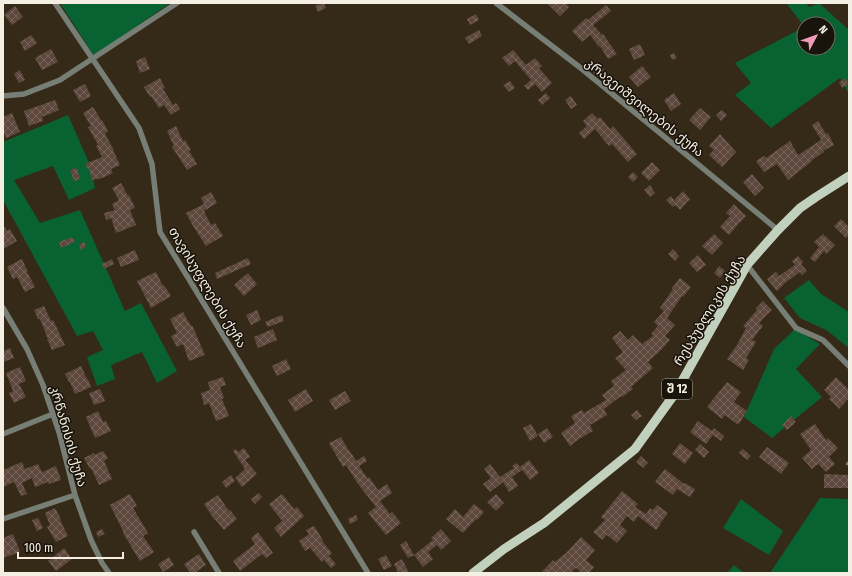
<svg xmlns="http://www.w3.org/2000/svg" width="852" height="576" viewBox="0 0 852 576" font-family="'Fira Sans Condensed','Noto Sans Georgian',sans-serif">
<style>
.green{fill:#096232}
.building{fill:url(#building-cross-hatch)}
.lines{fill:none;stroke-linecap:round;stroke-linejoin:round}
.lane{stroke:#777e75;stroke-width:2.5}
.street{stroke:#777e75;stroke-width:5.5}
.primary{stroke:#c2d0be;stroke-width:9}
.labels{text-anchor:middle;stroke-width:3;stroke-linejoin:round;paint-order:stroke}
.shield{fill:#18130b;stroke:#b3aca2;stroke-width:1}
.shield-label{font-size:12px;font-weight:bold;fill:#f5eee2}
.street-label{font-size:13px;fill:#f5eee2;stroke:#18130b}
</style>
<defs>
<pattern id="building-cross-hatch" width="8" height="8" patternUnits="userSpaceOnUse"><rect width="8" height="8" fill="#5e483e"/><path d="M0 0l8 8M0 8l8-8" fill="none" stroke="#76635a"/></pattern>
</defs>
<rect width="100%" height="100%" fill="#352a17"/>
<path class="green" d="M60 3H170L94 56Z
M786 3H806L809 7 819 3 849 30V94L840 78 771 128 735 95 751 83 735 63 804 27V48H828V24H804V26Z
M68 115 90 165 95 188 69 200 53 166 14 180 40 223 80 210 125 311 141 303 177 371 157 383 142 352 111 365 115 379 97 386 87 357 103 350 93 331 77 336 3 200V142Z
M809 280 821 294 849 312V348L826 330 800 318 784 298Z
M795 329 820 344 796 369 822 397 772 438 744 417 774 349Z
M820 498 849 499V573H770Z
M741 499 783 531 769 555 723 528Z
M734 565 744 573H727Z"/>
<path class="building" d="M322 3H324L326 8 318 12 315 6Z
M547 3H565L569 7 560 16Z
M606 5 611 11 593 25 602 35 603 34 617 54 608 59 600 46 599 47 590 35 582 42 572 31 586 18 588 20Z
M15 6 23 17 12 25 4 15Z
M476 14 479 20 470 25 467 19Z
M479 30 482 36 469 44 465 38Z
M31 35 37 43 25 51 20 42Z
M640 44 645 55 634 60 629 49Z
M51 49 58 62 42 70 35 58Z
M513 50 526 65 535 58 542 66 539 68 552 83 542 92 535 84 528 90 524 86 531 80 515 61 509 66 502 58Z
M674 53 677 58 672 60 670 55Z
M145 57 150 69 140 73 136 61Z
M600 66 604 70 598 77 593 72Z
M642 66 651 77 638 87 629 77Z
M20 70 25 80 19 83 14 74Z
M160 78 165 88 163 89 173 105 176 103 180 109 171 115 164 105 159 108 151 96 150 97 144 87Z
M845 78 849 84 842 88 839 82Z
M510 81 515 88 509 92 503 85Z
M85 84 91 96 80 102 73 90Z
M546 93 550 98 542 105 538 100Z
M674 93 681 104 671 111 664 100Z
M571 96 577 105 571 109 565 100Z
M55 100 59 110 42 117 43 121 29 126 24 111Z
M93 107 101 120H102L108 131 105 134 114 150H113L120 165 111 169 113 173 102 178 92 180 89 168 88 169 85 164 102 157 96 146 98 145 88 127 91 126 83 113Z
M700 108 711 117 700 130 689 120Z
M722 110 727 115 721 121 716 115Z
M12 113 20 132 6 138 3 130V117Z
M592 113 598 119 600 117 610 129 613 126 637 154 628 162 612 144 609 146 595 129 584 139 579 133 587 126 583 121Z
M818 121 826 134 828 133 834 145 823 151 824 152 812 160V161L788 180 777 164 764 172 756 161 764 156 766 158 790 141 798 155 821 140 812 125Z
M176 126 183 141 185 140 191 150 189 151 197 164 187 170 172 147 174 146 167 131Z
M720 134 736 152 722 167 709 155 714 150 709 146Z
M652 162 660 170 649 181 641 173Z
M77 168 80 179 74 181 70 170Z
M633 172 638 177 633 182 628 177Z
M752 174 764 188 755 196 743 182Z
M121 183 128 196 129 195 135 208 130 210 136 225 116 233 111 218 106 220 104 213 115 210 112 204 119 200 112 188Z
M650 185 655 193 650 197 644 190Z
M683 191 690 199 680 210 675 205 673 207 666 200 671 196 674 200Z
M211 192 217 203 204 211 211 225 215 223 223 236 206 246 193 226 186 213 204 204 201 198Z
M734 204 746 216 740 223V222L729 235 720 227 730 216 726 213Z
M841 219 849 227V235L846 238 834 226Z
M3 225 7 231 10 229 17 241 3 249Z
M714 234 723 243 712 255 702 246Z
M823 234 835 245 826 254 824 251 815 262 810 258 819 247 814 242Z
M72 237 75 242 61 248 59 242Z
M84 242 86 247 81 250 79 244Z
M673 249 679 256 675 261 668 254Z
M135 250 139 260 121 267 117 258Z
M698 255 706 265 697 272 689 263Z
M798 256 803 262 801 264 807 271 802 275 800 272 785 283 777 291 767 279 776 272 779 276 795 265 792 261Z
M248 258 251 264 217 279 215 273Z
M22 259 28 272H27L35 287 25 292 17 277 13 279 7 267Z
M112 259 114 264 104 269 102 264Z
M719 266 725 271 720 278 714 273Z
M156 272 163 286 164 285 171 296 151 308 137 281Z
M248 273 257 284 244 296 234 285Z
M680 278 691 287 683 297 682 296 667 318 675 325 665 336 670 340 660 351 648 362 653 368 631 387 633 389 622 397 621 396 604 409 607 415 590 425 593 431 579 439 570 446 561 433 575 423 571 416 582 410 584 413 606 400 602 395 614 386 611 381 626 370 615 358 623 352 612 338 620 331 628 340 633 335 642 344 653 336 651 334 658 326 654 322 664 311 660 308 673 289 672 288Z
M763 301 772 310 759 323 763 326 752 340 756 342 746 358 749 360 743 370 727 359 737 345 746 328 743 326 757 310 756 308Z
M44 306 51 321 53 320 65 345 52 350 47 339H48L40 319H38L34 310Z
M257 310 261 320 251 325 246 315Z
M183 312 191 326 192 325 205 355 189 361 183 344 177 347 171 336 177 333 170 319Z
M282 315 284 321 268 327 265 322Z
M273 329 277 340 258 348 254 337Z
M10 348 14 358 3 362V351Z
M286 359 291 369 277 376 272 366Z
M81 366 87 379H88L91 387 75 394 70 382H69L65 374Z
M20 367 26 381 19 384 26 397 14 403 9 393 13 391 6 373Z
M223 377 226 385 220 387 224 398 222 399 229 416 216 421 209 403 204 405 201 393 210 390 208 382Z
M836 377 849 390V398L839 409 829 399 831 397 824 390Z
M727 382 741 392 734 402 747 411 739 424 737 423V424L725 415 722 419 707 407Z
M100 389 105 401 94 405 89 393Z
M306 389 313 401 295 412 288 400Z
M345 391 351 401 335 410 329 400Z
M637 410 642 416 636 420 631 415Z
M98 411 103 422 106 421 111 431 95 438 86 417Z
M791 416 796 422 787 430 782 425Z
M698 421 712 431 714 428 724 436 721 441 713 435 706 444 690 432Z
M531 424 538 436 530 441 523 428Z
M815 424 826 440 828 438 838 448 829 457 835 464 826 472 818 464 812 469 802 458 811 450 800 434Z
M547 428 553 437 544 443 538 434Z
M341 437 349 451H350L356 461 364 456 367 461 359 466 368 479 369 477 378 490 387 484 392 493 380 501 390 514 392 512 401 523 386 535 368 513 376 507 358 484 346 465 343 467 329 443Z
M680 443 693 453 685 464 672 454Z
M700 444 709 452 704 458 695 450Z
M767 447 789 463 781 474 759 457Z
M244 448 250 457 245 460 257 474 242 487 235 478 245 469 233 451 236 449 238 452Z
M743 449 751 456 747 460 739 453Z
M103 451 108 458 104 461 112 479 99 485 91 468 90 469 84 458 94 453 95 455Z
M641 456 648 463 643 468 636 462Z
M529 460 539 473 530 480 520 467Z
M22 462 25 469 38 464 42 472 56 466 61 480 49 484 48 482 35 487 32 478 22 483 27 494 21 496 14 482 3 487V470Z
M517 463 522 470 512 477 518 486 509 492 503 482 490 492 483 484 491 478 484 469 490 464 500 477 514 468 512 466Z
M665 469 684 484 685 483 695 489 690 497 677 489 673 495 655 482Z
M824 474 848 475V488H824Z
M231 475 235 481 226 488 222 482Z
M622 491 638 504 635 507 646 514 650 508 653 510 657 505 668 513 659 525H660L656 530 638 516 634 522 627 516 620 525 627 531 617 543 607 535 602 540 593 532 605 520 601 517Z
M259 493 262 497 255 504 251 499Z
M130 494 137 506 133 508 148 533 143 536 154 552 140 561 123 533H124L110 505Z
M282 494 294 509 297 507 304 516 281 537 274 528 282 521 269 504Z
M496 494 504 503 496 511 487 502Z
M218 495 229 511 230 510 237 519 224 530 212 516 204 504Z
M474 504 484 512 477 520 476 519 463 533 446 519 455 509 463 517Z
M55 508 61 519 60 520 68 536 56 542 47 527 50 525 45 513Z
M356 515 358 520 350 524 348 519Z
M38 518 43 528 37 531 32 520Z
M314 526 323 540 322 541 332 553 329 556 336 564 331 568 324 560 322 562 310 548 305 551 299 541 309 534 306 530Z
M102 529 105 534 98 537 96 532Z
M441 529 451 541 441 550 437 545 428 552 433 559 423 567 414 555 433 540 431 538Z
M258 532 273 553 266 558 262 554 240 571 233 561 255 544 251 538Z
M13 534 20 552 3 558V538Z
M581 537 595 550 586 560 594 567 589 573H582L576 568 570 573H541L553 560 555 562 567 552Z
M406 541 414 555 408 558 400 545Z
M64 548 72 559 56 571 48 561Z
M199 554 206 565 194 573H190L184 564Z
M386 555 392 566 384 570 378 559Z
M169 557 174 565 163 572 158 564Z
M402 559 409 573H398L394 564Z"/>
<g class="lines">
<path class="lane" d="M847 464 849 462"/>
<path class="street" d="M55 3 139 128 152 164 160 232 187 276 368 573
M496 3 582 69 778 230
M3 96 24 94 60 80 177 3
M747 265 796 328 823 340 849 366
M3 308 27 349 43 385 59 432 75 495 91 540 102 563 109 573
M3 434 53 414
M3 519 75 495
M194 532 219 573"/>
<path class="primary" d="M473 573 504 549 544 523 635 449 676 392 747 265 778 230 800 208 816 197 849 176"/>
</g>
<g class="labels">
<rect class="shield" x="662" y="379" width="30" height="20" rx="3"/>
<g class="shield-label">
<text x="677" y="393">შ 12</text>
</g>
<g class="street-label">
<text transform="translate(645 107) rotate(39)" y="5">კრავეიშვილების ქუჩა</text>
<text transform="translate(208 287) rotate(59)" y="5">თავისუფლების ქუჩა</text>
<text transform="translate(709 310) rotate(-59)" y="5">რესპუბლიკის ქუჩა</text>
<text transform="translate(69 436) rotate(74)" y="5">კრწანისის ქუჩა</text>
</g>
</g>
<rect width="852" height="576" fill="none" stroke="#f5eee2" stroke-width="8"/>
<g transform="translate(816 36) rotate(49)"><circle r="19" fill="#18130b" stroke="#706b61"/>
<path d="M0-3L7 15L0 10L-7 15Z" fill="#f09ab7"/>
<text y="-6" font-size="11" font-weight="bold" text-anchor="middle" fill="#f5eee2">N</text>
</g>
<path d="M18 552v6h105v-6" fill="none" stroke="#f5eee2" stroke-width="2"/>
<text x="24" y="552" font-size="12" fill="#f5eee2" stroke="#18130b" stroke-width="3" paint-order="stroke">100 m</text>
</svg>
